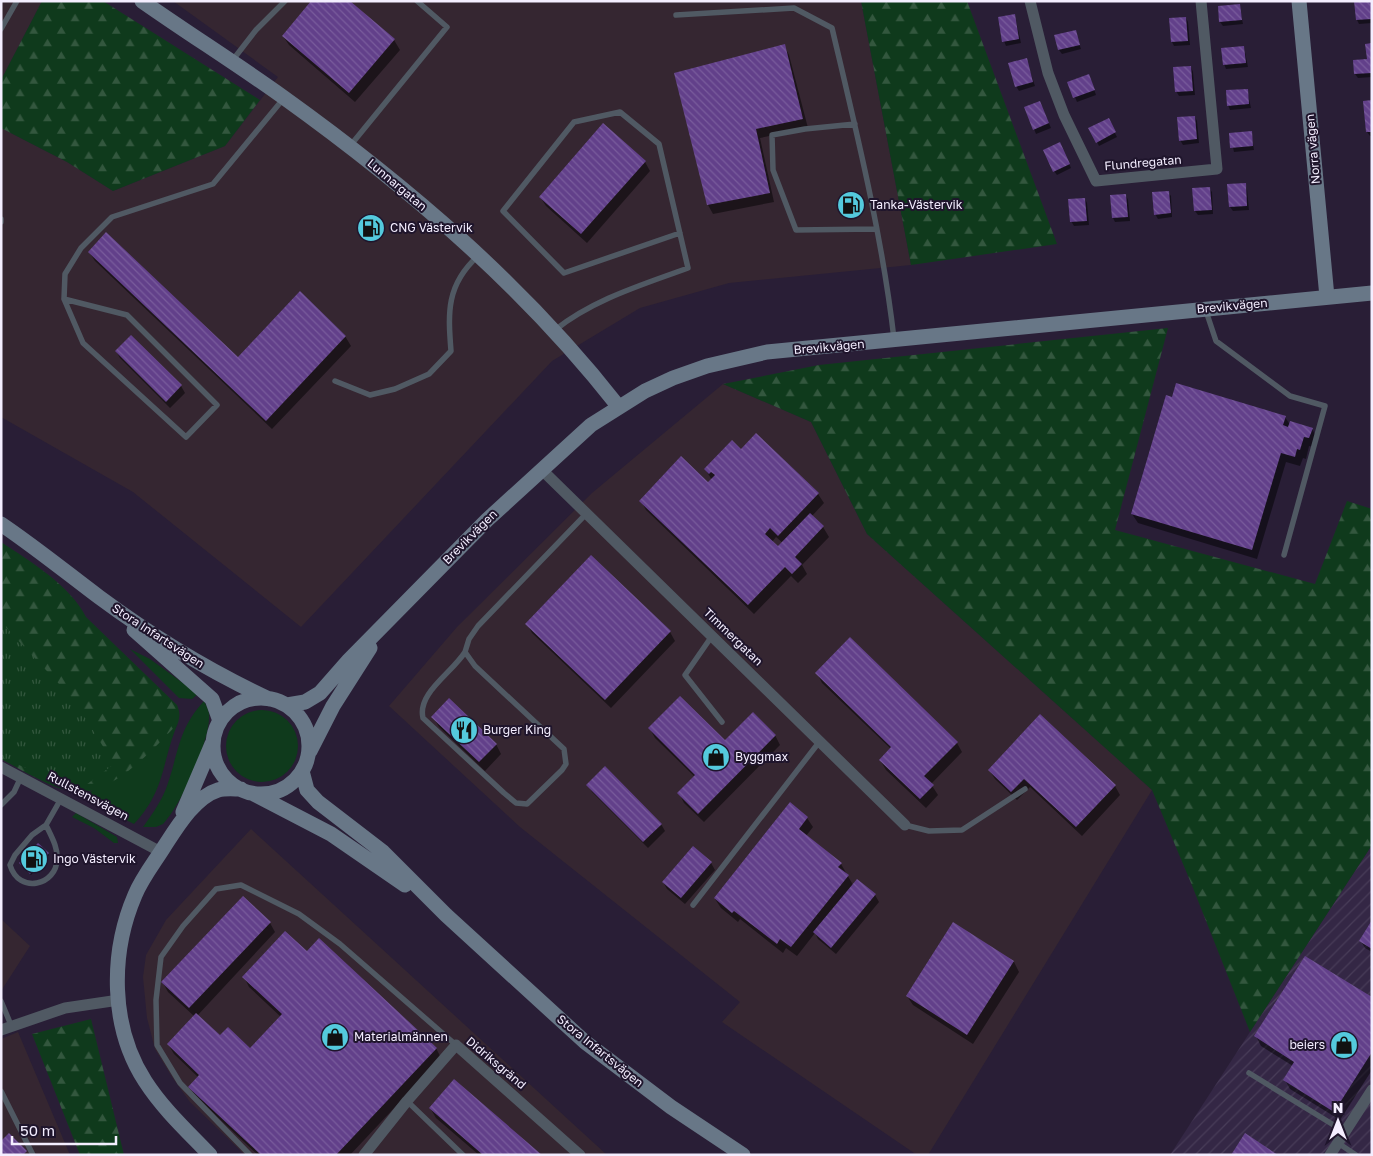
<svg xmlns="http://www.w3.org/2000/svg" width="1373" height="1156" viewBox="0 0 1373 1156" font-family="'Golos Text',sans-serif">
<style>
.commercial{fill:#352631}
.industrial{fill:url(#industrial-furrows)}
.grass{fill:#0f3a1c}
.forest{fill:url(#forest-firs)}
.park{fill:url(#park-tufts)}
.shadow{fill:#0007;fill-rule:evenodd}
.building{fill:url(#building-back-hatch)}
.lines{fill:none;stroke-linecap:round;stroke-linejoin:round}
.lane{stroke:#505963;stroke-width:5.5}
.street{stroke:#505963;stroke-width:11}
.secondary{stroke:#687787;stroke-width:15}
.labels{text-anchor:middle;stroke-width:4;stroke-linejoin:round;paint-order:stroke}
.street-label{font-size:12px;fill:#f4eeff;stroke:#1f152c}
.poi-label{font-size:12px;fill:#f4eeff;stroke:#1f152c;text-anchor:start}
</style>
<defs>
<pattern id="industrial-furrows" width="10" height="10" patternUnits="userSpaceOnUse" patternTransform="scale(1.25)"><rect width="10" height="10" fill="#342745"/><path d="M-1 1l2-2M0 10L10 0M9 11l2-2" fill="none" stroke="#483c58"/></pattern>
<pattern id="forest-firs" width="22" height="20" patternUnits="userSpaceOnUse" patternTransform="scale(1.25)"><rect width="22" height="20" fill="#0f3a1c"/><path d="M5 1l3.5 6h-7zM16 11l3.5 6h-7z" fill="#33573e"/></pattern>
<pattern id="park-tufts" width="24" height="20" patternUnits="userSpaceOnUse" patternTransform="scale(1.25)"><rect width="24" height="20" fill="#0f3a1c"/><path d="M3 7l-1-3M5 7V3M7 7l1-3M15 17l-1-3M17 17v-4M19 17l1-3" fill="none" stroke="#33573e"/></pattern>
<pattern id="building-back-hatch" width="6" height="6" patternUnits="userSpaceOnUse" patternTransform="scale(1.25)"><rect width="6" height="6" fill="#62408a"/><path d="M-1 5l2 2M0 0l6 6M5-1l2 2" fill="none" stroke="#795c9c"/></pattern>
</defs>
<rect width="100%" height="100%" fill="#291e36"/>
<path class="commercial" d="M1 1H42L1 80Z
M173 1H861L911 265 729 283 640 308 552 361 301 627 133 492 1 417V128L67 162 113 191 225 146 278 77Z
M723 384 811 422 867 534 1152 790 928 1155H917L722 1022 740 1002 520 827 389 706 457 627 592 493Z
M251 829 607 1155H245L190 1102 172 1077 155 1049 147 1018 143 977 146 955 166 920Z
M1 919 30 946 1 991Z
M18 1032 70 1155H1V1039Z"/>
<path class="industrial" d="M1372 845V1155H1170L1250 1032Z"/>
<path class="grass" d="M130 649 150 659 198 694 192 699 179 698Z
M204 701C207 707 210 712 209 719 208 745 181 805 163 824L156 827H143C153 813 163 799 168 783 179 750 179 728 204 701Z
M226 746a36 36 0 1 1 72 0a36 36 0 1 1-72 0Z
M178 723C161 763 166 790 134 824L68 791 89 793Z
M76 813 117 837 118 843H114L94 828 72 817Z"/>
<path class="forest" d="M42 1H103L260 100 225 146 113 191 67 162 1 128V80Z
M861 1H967L1057 244 911 265Z
M1168 328 1115 530 1315 584 1347 501 1372 509V845L1250 1032 1191 883 1152 790 867 534 811 422 723 384 819 365Z
M1 542C30 561 71 586 86 617L177 705C180 712 180 716 178 723 154 749 106 802 68 791 48 786 20 769 1 759Z
M91 1019 124 1155H80L32 1034Z"/>
<path class="park" d="M1 622 74 700 114 764 78 791 1 757Z"/>
<path class="shadow" d="M348 1 394 40 400 50 355 102 289 45 283 36Z
M1372 1V23L1359 24 1357 20Z
M1239 5 1243 24 1223 26 1220 22Z
M1015 16 1021 43 1006 46 1004 41Z
M1186 18 1188 22 1190 45 1174 46 1172 42Z
M1075 32 1081 49 1062 54 1059 50Z
M784 45 789 55 808 128 760 138 774 202 713 214 708 205Z
M1372 45V77L1358 78 1355 74 1368 60Z
M1244 47 1248 67 1226 69 1224 64Z
M1026 59 1035 86 1019 91 1016 86Z
M1191 67 1193 72 1195 95 1179 96 1176 91Z
M1091 80 1096 95 1077 102 1069 83Z
M1247 90 1251 108 1230 110 1228 105Z
M1372 101V136H1370L1367 132 1365 102Z
M1042 107 1051 128 1036 134 1034 129Z
M1195 117 1197 121 1199 143 1183 145 1180 140Z
M1108 120 1117 137 1099 146 1090 128Z
M1251 132 1254 150 1234 152 1230 134Z
M1062 148 1071 168 1057 175 1054 171Z
M645 162 650 171 587 243 546 206 540 197Z
M1245 184 1247 189 1249 210 1233 211 1230 207 1229 186Z
M1209 188 1212 192 1213 214 1198 215 1195 211Z
M1168 192 1171 196 1172 217 1158 219 1155 214Z
M1126 195 1128 200 1130 221 1115 222 1113 218Z
M1085 199 1087 203 1089 225 1074 226 1071 221Z
M89 252 238 359 345 336 351 346 272 429 95 261Z
M131 336 181 386 185 393 170 408 120 358 116 351Z
M1285 417 1290 425 1312 429 1317 438 1315 447 1309 446 1306 459 1303 458 1300 466 1286 462 1257 559 1138 523 1132 514Z
M756 434 818 494 824 503 812 516 823 527 829 537 802 565 807 574 798 583 791 576 754 614 646 510 641 501 708 483 712 480 705 469 741 451ZM776 537 783 543 778 548 772 542Z
M527 624 670 632 675 641 611 708 532 633Z
M817 673 957 743 962 752 931 784 938 795 926 808 886 770 880 760 891 749 822 683Z
M433 717 496 744 501 754 485 771 439 727Z
M650 729 725 742 775 735 780 745 704 822 684 803 679 793 695 777 655 738Z
M989 770 1115 786 1120 795 1082 836 1030 787 1017 800 995 779Z
M588 785 661 824 665 831 648 848 592 792Z
M807 818 813 827 806 836 841 864 853 885 875 895 879 902 836 954 818 939 815 933 797 956 786 948 783 953 740 919 738 922 721 908 715 899Z
M694 848 711 863 715 870 685 904 667 889 663 882Z
M48 854 49 855 31 875 21 865Z
M270 923 275 932 197 1016 220 1037 250 1050 281 1017 249 987 244 977 307 953 436 1048 441 1058 350 1155H258L195 1096 190 1087 198 1077 174 1054 168 1044 195 1017 168 992 163 983Z
M1372 923V952L1365 948 1361 941Z
M953 924 1014 962 1019 972 973 1044 913 1005 907 996Z
M1372 999V1070L1340 1120 1290 1089 1285 1080 1293 1066 1261 1046 1256 1036Z
M430 1108 540 1155H479L436 1118Z"/>
<path class="building" d="M311 1H350L395 39 349 93 282 36Z
M1354 1H1372V19L1356 20Z
M1240 4 1242 20 1219 22 1218 6Z
M1015 14 1019 39 1002 42 998 17Z
M1186 17 1188 41 1171 42 1169 18Z
M1076 30 1080 45 1058 50 1054 35Z
M1372 43V73L1354 74 1353 60 1367 59 1365 44Z
M785 44 803 119 756 129 770 193 707 205 674 73Z
M1244 46 1246 63 1223 65 1221 48Z
M1027 58 1033 82 1015 87 1008 63Z
M1191 66 1193 91 1175 92 1173 67Z
M1089 74 1095 90 1073 98 1067 82Z
M1248 89 1249 104 1227 106 1226 90Z
M1372 100V132H1366L1363 101Z
M1040 101 1049 123 1033 130 1024 107Z
M1195 116 1197 139 1179 141 1177 117Z
M1109 118 1116 132 1096 143 1088 128Z
M603 123 646 161 581 234 539 197Z
M1252 131 1253 146 1230 148 1229 133Z
M1060 142 1070 164 1053 172 1043 150Z
M1246 183 1247 206 1229 207 1227 184Z
M1210 187 1212 210 1194 211 1192 188Z
M1169 191 1171 213 1154 215 1152 192Z
M1126 194 1128 217 1112 218 1110 195Z
M1085 198 1087 221 1070 222 1068 199Z
M106 232 238 357 300 291 346 336 266 421 88 252Z
M131 335 182 385 166 402 115 351Z
M1176 383 1286 416 1283 425 1288 427 1290 421 1313 428 1309 438 1304 437 1300 450 1297 449 1295 457 1281 453 1252 550 1131 514 1166 395 1172 397Z
M756 433 819 493 778 536 770 528 765 534 778 546 810 513 824 526 795 557 802 564 792 574 785 567 748 605 639 501 681 456 708 482 715 475 711 472 709 474 704 469 732 440 741 449Z
M591 555 671 631 605 700 525 624Z
M850 637 958 742 924 776 934 785 920 799 879 760 891 747 815 673Z
M680 696 725 740 753 712 776 735 698 814 677 793 695 775 648 728Z
M449 698 497 744 479 762 431 717Z
M1040 714 1116 785 1076 827 1024 779 1011 792 988 770Z
M605 766 662 824 643 842 586 785Z
M790 802 808 817 799 829 842 863 838 867 849 875 791 947 780 939 777 944 734 911 732 913 714 898Z
M38 843 49 853 30 874 19 863Z
M693 846 712 862 681 898 662 882Z
M857 879 876 894 831 948 813 932Z
M243 896 271 922 189 1008 161 982Z
M1372 920V949L1359 941Z
M953 922 1014 961 967 1035 906 996Z
M285 931 307 951 319 938 437 1048 336 1155H261L188 1087 199 1075 167 1044 196 1013 220 1035 228 1027 250 1048 282 1014 242 977Z
M1305 956 1372 997V1052L1334 1112 1283 1080 1294 1062 1254 1036Z
M454 1079 542 1155H483L429 1108Z
M9 1133 27 1151 23 1155H1V1141Z
M1245 1133 1278 1155H1231Z"/>
<g class="lines">
<path class="lane" d="M676 15 794 8 832 28C856 130 882 234 894 339
M1 29 17 1
M232 61 256 30 285 1
M855 124 805 129 772 135 773 170 796 230 876 229
M350 146 447 27 417 1
M1 219V222
M64 299 127 315 217 405 186 437 83 343 64 299 65 274 81 248 112 217 213 184 284 98
M1206 311 1216 341 1290 396 1325 406 1284 555
M555 330C594 299 642 285 688 268L659 144 620 112 574 122 503 211 564 273 680 233
M335 381 370 395 395 389 429 374 451 351C448 313 446 285 478 256
M712 636 685 675 722 722
M465 652C452 673 417 693 423 718L504 793 516 803 527 804 562 770 566 764 564 749 475 666 465 652 469 639 478 626 587 513
M1 805 14 792 21 777
M46 825C51 836 58 847 57 859 57 885 19 895 10 865L15 855 32 835 46 825 62 797
M905 825 929 831 962 830 1025 789
M693 905 820 741
M1 1001 11 1025
M1249 1073 1345 1132
M1 1091 33 1155
M407 1101 463 1155
M1338 1143 1356 1155
M250 1155 180 1083 157 1045 156 1000 161 957 183 926 216 889 241 885 299 914 340 944 456 1045"/>
<path class="street" d="M1030 1 1048 73 1064 115 1096 181 1217 169 1201 1
M541 469 905 825
M1 767 161 852
M1 1030 65 1008 119 1000
M364 1155 407 1101 456 1045 580 1155
M1330 1155 1372 1090"/>
<path class="secondary" d="M142 1C189 34 237 64 283 97 407 186 524 286 618 406
M1299 1 1327 297
M1 524C35 547 67 573 99 597 153 637 209 671 269 699
M134 630 212 699 220 721
M213 746a48 48 0 1 1 96 0a48 48 0 1 1-96 0Z
M287 705 305 702 320 693 349 660 487 520 591 425 645 391 673 378 707 366 767 352 1372 293
M310 751 333 706 370 648
M302 771 307 790 318 802 383 852 446 915 585 1042 671 1107 743 1155
M254 794 331 834 405 885
M183 812 212 744
M210 1155C187 1131 163 1109 145 1081 110 1027 110 953 135 895 142 878 154 863 164 847 177 827 195 797 218 790 225 788 234 789 241 789"/>
</g>
<defs>
<g id="fuel-disc" transform="scale(1.4375)"><circle r="9.5" fill="#54cadd" stroke="#1f152c"/><path d="M-5.5-6h7V0h2V4h1.3V-2.5L3-4.5l.8-.8L6-3V5H2.5V1h-1V6h-7ZM-4.2-4.7v3.2H.2V-4.7Z" fill="#111"/></g>
<g id="restaurant-disc" transform="scale(1.4375)"><circle r="9.5" fill="#54cadd" stroke="#1f152c"/><path d="M-5-6h1v4h1v-4h1v4h1v-4h1v5L-1.5 .5V6h-2V.5L-5-1ZM5-6V6H3V1.5H1.5Q1.5-4 5-6Z" fill="#111"/></g>
<g id="shop-disc" transform="scale(1.4375)"><circle r="9.5" fill="#54cadd" stroke="#1f152c"/><path d="M-5-2.5h2.3a2.7 3.5 0 0 1 5.4 0H5L5.5 6h-11ZM-1.5-2.5h3a1.5 2.3 0 0 0-3 0Z" fill="#111"/></g>
</defs>
<g fill-rule="evenodd">
<use href="#fuel-disc" x="851" y="205"/>
<use href="#fuel-disc" x="371" y="228"/>
<use href="#restaurant-disc" x="464" y="730"/>
<use href="#shop-disc" x="716" y="757"/>
<use href="#fuel-disc" x="34" y="859"/>
<use href="#shop-disc" x="335" y="1037"/>
<use href="#shop-disc" x="1344" y="1045"/>
</g>
<g class="labels">
<g class="street-label">
<text transform="translate(1313 149) rotate(-95)" y="4">Norra vägen</text>
<text transform="translate(1143 163) rotate(-5)" y="4">Flundregatan</text>
<text transform="translate(397 185) rotate(40)" y="4">Lunnargatan</text>
<text transform="translate(1232 306) rotate(-5)" y="4">Brevikvägen</text>
<text transform="translate(829 347) rotate(-5)" y="4">Brevikvägen</text>
<text transform="translate(470 537) rotate(-45)" y="4">Brevikvägen</text>
<text transform="translate(158 636) rotate(33)" y="4">Stora Infartsvägen</text>
<text transform="translate(733 637) rotate(44)" y="4">Timmergatan</text>
<text transform="translate(88 796) rotate(28)" y="4">Rullstensvägen</text>
<text transform="translate(600 1051) rotate(39)" y="4">Stora Infartsvägen</text>
<text transform="translate(496 1063) rotate(40)" y="4">Didriksgränd</text>
</g>
<g class="poi-label">
<text x="870" y="209">Tanka-Västervik</text>
<text x="390" y="232">CNG Västervik</text>
<text x="483" y="734">Burger King</text>
<text x="735" y="761">Byggmax</text>
<text x="53" y="863">Ingo Västervik</text>
<text x="354" y="1041">Materialmännen</text>
<text x="1325" y="1049" text-anchor="end">beiers</text>
</g>
</g>
<rect width="1373" height="1156" fill="none" stroke="#f4eeff" stroke-width="5"/>
<g transform="translate(1338 1121)" stroke="#1f152c" stroke-width="4" paint-order="stroke">
<path d="M0-4L9 19L0 12L-9 19Z" fill="#f4eeff"/>
<text y="-8" font-size="14" font-weight="bold" text-anchor="middle" fill="#f4eeff">N</text>
</g>
<path d="M12 1136v8h104v-8" fill="none" stroke="#f4eeff" stroke-width="2.5"/>
<text x="20" y="1136" font-size="15" fill="#f4eeff" stroke="#1f152c" stroke-width="4" paint-order="stroke">50 m</text>
</svg>
